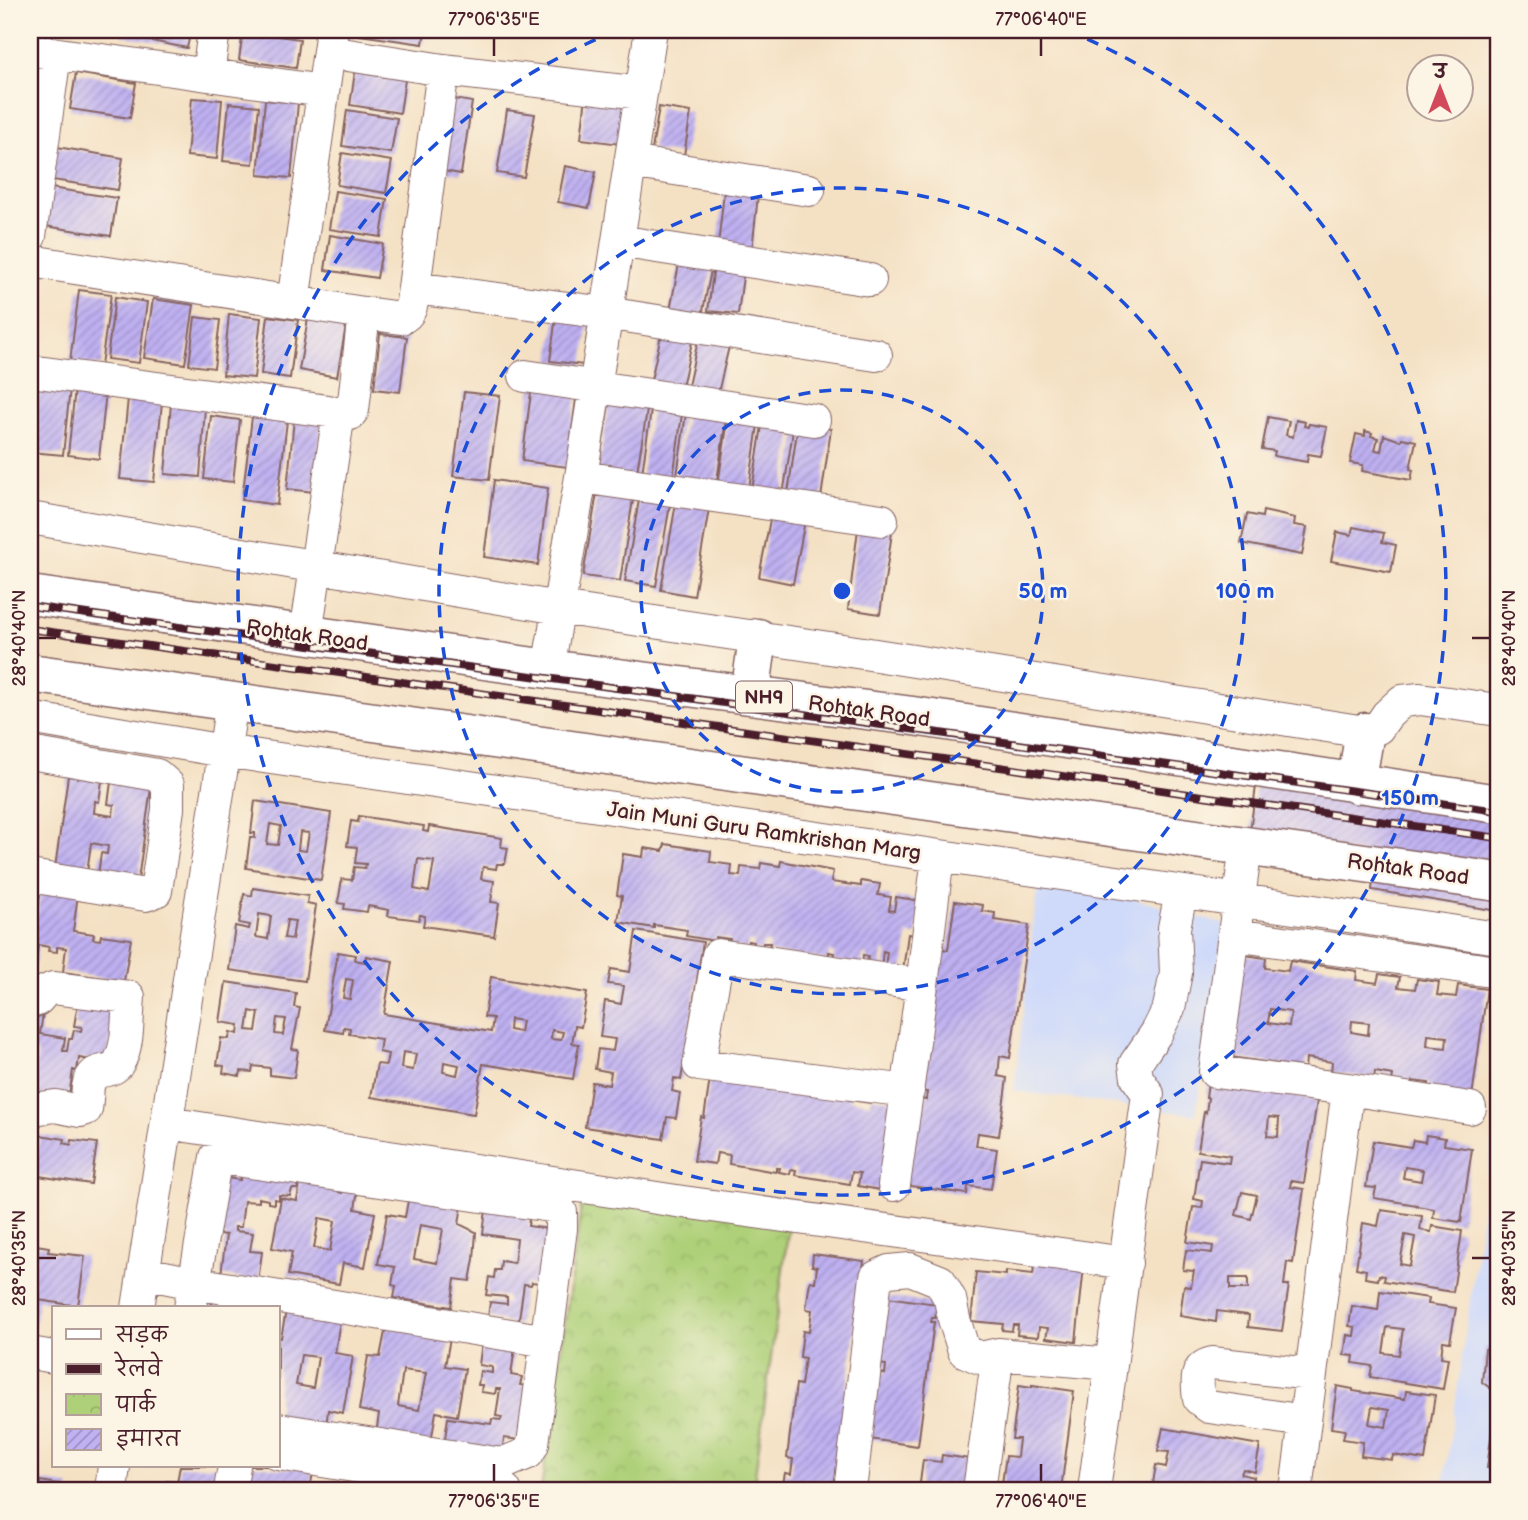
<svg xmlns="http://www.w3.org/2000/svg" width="1528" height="1520" viewBox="0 0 1528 1520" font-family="'Balsamiq Sans','Playpen Sans Deva',sans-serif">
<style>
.built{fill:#cfdafa}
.park{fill:url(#park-crowns);stroke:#7c7852;stroke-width:2}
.building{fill:url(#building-hatch);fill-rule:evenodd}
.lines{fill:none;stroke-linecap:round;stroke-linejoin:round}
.minor-casing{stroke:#866361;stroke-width:34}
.primary-casing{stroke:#866361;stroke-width:41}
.minor{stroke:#fff;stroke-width:32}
.primary{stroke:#fff;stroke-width:38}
.rail-casing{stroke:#4a1f2b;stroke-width:8}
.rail{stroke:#fcf5e5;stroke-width:5;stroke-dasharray:16;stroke-linecap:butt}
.ticks{fill:none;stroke:#4a1f2b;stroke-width:2.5}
.ring{fill:none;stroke:#1d4ed8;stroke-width:3.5;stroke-dasharray:12 9}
.labels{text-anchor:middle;stroke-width:5;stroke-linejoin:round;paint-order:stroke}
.shield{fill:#fcf5e5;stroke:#7f5f63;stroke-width:2}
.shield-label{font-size:19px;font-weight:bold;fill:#4a1f2b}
.street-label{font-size:21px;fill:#4a1f2b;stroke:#fcf5e5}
.centre{fill:#1d4ed8;stroke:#fcf5e5;stroke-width:3.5}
.ring-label{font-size:21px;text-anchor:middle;font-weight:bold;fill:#1d4ed8;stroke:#fcf5e5;stroke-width:5;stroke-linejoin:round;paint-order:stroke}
.neatline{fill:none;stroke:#4a1f2b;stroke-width:2.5}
.ticks-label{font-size:18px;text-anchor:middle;fill:#4a1f2b}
</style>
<defs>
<pattern id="park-crowns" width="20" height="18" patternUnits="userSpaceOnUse" patternTransform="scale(1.75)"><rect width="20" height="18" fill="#aed078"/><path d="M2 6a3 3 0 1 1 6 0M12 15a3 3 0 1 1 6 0" fill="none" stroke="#97b268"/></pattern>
<pattern id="building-hatch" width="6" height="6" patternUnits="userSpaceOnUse" patternTransform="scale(1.75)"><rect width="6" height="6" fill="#bfb1f2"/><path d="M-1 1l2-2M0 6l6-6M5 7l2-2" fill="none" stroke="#9d8fc4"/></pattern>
</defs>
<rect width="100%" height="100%" fill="#fcf5e5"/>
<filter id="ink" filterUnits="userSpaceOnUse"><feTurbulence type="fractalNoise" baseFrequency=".0143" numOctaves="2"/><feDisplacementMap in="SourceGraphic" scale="14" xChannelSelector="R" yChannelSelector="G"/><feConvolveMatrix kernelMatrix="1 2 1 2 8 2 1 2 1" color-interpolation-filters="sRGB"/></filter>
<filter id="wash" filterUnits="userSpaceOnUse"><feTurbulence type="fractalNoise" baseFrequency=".00686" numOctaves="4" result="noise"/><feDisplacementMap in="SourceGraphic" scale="28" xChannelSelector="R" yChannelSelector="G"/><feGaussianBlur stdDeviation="1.57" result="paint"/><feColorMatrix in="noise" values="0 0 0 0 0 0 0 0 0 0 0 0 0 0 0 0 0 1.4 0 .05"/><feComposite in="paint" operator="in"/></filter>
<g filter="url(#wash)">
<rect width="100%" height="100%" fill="#f4e1c4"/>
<path class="built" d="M1039 872 1224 924 1196 1115 1014 1091Z
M1498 1103V1490H1443Z"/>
<path class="park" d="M584 1187 790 1218 753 1490H541Z"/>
<g id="blocks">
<path class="building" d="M122 30H191L187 48 121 35Z
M360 30H425L423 44 359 35Z
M243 31 300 39 296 68 239 60Z
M355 72 405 80 400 113 350 105Z
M76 73 136 83 130 118 70 109Z
M586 96 625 101 620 144 581 139Z
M443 97 472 102 461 174 431 169Z
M192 98 222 100 217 159 187 156Z
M265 100 298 103 291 178 258 175Z
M229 103 259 106 253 164 223 161Z
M659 107 691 112 684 155 652 150Z
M347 110 397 118 391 153 342 146Z
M507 110 535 114 524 177 497 173Z
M51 146 123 158 118 190 46 179Z
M342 153 392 161 386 193 337 185Z
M565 166 596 172 589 208 558 202Z
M725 182 759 186 752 250 718 246Z
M44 187 117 198 111 236 38 225Z
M335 191 387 199 381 237 329 229Z
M330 235 383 244 377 278 325 270Z
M680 259 712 265 701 321 669 315Z
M714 265 744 269 738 314 708 311Z
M79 290 111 294 101 365 70 362Z
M115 297 147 302 139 363 107 359Z
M153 299 194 305 185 364 144 358Z
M309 313 347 320 337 377 299 370Z
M229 314 261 318 254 378 223 375Z
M268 316 298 320 290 378 261 374Z
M556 316 589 320 583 365 550 361Z
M195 317 220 320 214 368 189 365Z
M663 326 694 333 680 396 649 389Z
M700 331 731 338 718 393 688 386Z
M380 334 407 337 400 392 374 389Z
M36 385 70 388 63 455 30 452Z
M532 385 577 392 567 467 522 461Z
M75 388 106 391 99 459 68 455Z
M464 392 500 396 489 480 453 476Z
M610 397 648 404 636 478 598 472Z
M128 398 162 402 154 482 120 479Z
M171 404 205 407 200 477 165 474Z
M687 406 727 412 716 488 676 483Z
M651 410 682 414 672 485 641 481Z
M729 413 759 418 749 488 718 484Z
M211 416 240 420 233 482 204 479Z
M252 417 287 421 277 505 242 500Z
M1268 417 1289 421 1286 435 1293 437 1296 420 1305 422 1304 426 1308 427 1309 424 1327 427 1321 456 1308 454 1307 462 1274 456 1275 451 1262 449Z
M294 419 322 422 314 492 287 489Z
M763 419 794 424 783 495 752 490Z
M798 424 831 429 820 505 787 500Z
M1365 431 1372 433 1371 436 1378 438 1375 450 1381 451 1384 435 1401 441 1402 438 1416 441 1410 469 1413 470 1411 480 1362 471 1363 465 1350 463 1356 434 1365 436Z
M494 480 548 488 538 565 484 557Z
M599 481 635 487 620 581 583 576Z
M641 488 672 493 656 586 625 581Z
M678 491 711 497 694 596 661 590Z
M772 509 806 515 793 584 759 577Z
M1263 511 1295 518 1294 525 1307 527 1302 555 1241 543 1247 514 1262 517Z
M859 521 893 526 880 614 848 609Z
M1353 527 1384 533 1382 542 1396 545 1391 572 1331 561 1337 532 1351 535Z
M68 776 102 781 99 802 95 801 94 813 113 816 114 805 108 804 111 782 151 788 138 880 98 875 101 853 107 854 108 846 91 843 87 873 55 868Z
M1256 786 1498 789V911L1372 890 1376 855 1249 839Z
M255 801 331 813 321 880 246 868 250 837 255 838V833H251ZM270 824 281 826 278 845 267 844ZM300 832 309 833 306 851 298 850Z
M359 816 424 826 423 831 428 832 429 826 502 838 501 847 508 848 505 864H497L496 869 483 867 481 879 494 881 491 902 499 903 494 936 423 926 425 916 420 915 419 920 388 916 389 910 368 906 367 912 344 909 345 904 338 903 342 879 352 880 354 867 365 868 366 864 355 863 357 847 347 846 351 821 358 822ZM418 859 434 861 429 892 414 889Z
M665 844 711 851 710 862 732 865 731 875 740 876 741 867 760 869 761 863 780 866 781 861 833 871 831 882 861 886V881L880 884 878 895 891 897 889 910 894 911 896 897 921 901 916 935 908 934 903 970 885 967 887 952 883 951 881 968 867 966 868 956 863 955 862 965 833 961 834 953 829 952 828 960 768 952 770 943H763L761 951 753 950 754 942 748 941 747 949 729 946 730 939 716 937 715 941 686 936 687 930 654 925V928L618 922 622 896 617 895 623 854 643 857 644 848 663 851Z
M42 882 79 887 73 931 94 934 93 939 100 940 101 935 131 939 124 981 63 972 66 948 57 947V952L48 951 49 947 38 945 31 989H30V926H35Z
M253 888 308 896 307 903 316 905 305 981 229 970 235 926 249 929 250 925 239 923 244 894 252 896ZM259 914 271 916 268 939 256 937ZM287 920 295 921 292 939 284 938Z
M955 901 983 905 982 911 995 913 994 920 1029 925 1010 1058 1000 1056 998 1076 1007 1078 999 1136 978 1133 976 1146 997 1149 991 1189 968 1186 967 1194 903 1185 915 1098 926 1100 927 1092 916 1090 937 948 948 950Z
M636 931 703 942 681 1080 674 1078 672 1091 680 1093 676 1118 667 1117 663 1139 585 1127 592 1082 609 1085 611 1072 595 1069 598 1049 613 1051 615 1039 600 1037 605 1001 621 1004 624 986 608 984 611 969 630 972Z
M338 952 356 955 355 960 365 962 366 956 393 961 384 1014 491 1032 493 1018 484 1017 491 977 587 993 581 1027 575 1026 572 1043 579 1044 573 1079 483 1064 474 1114 371 1097 377 1064 386 1065 388 1054 379 1052 381 1039 349 1034 350 1028 344 1027 343 1033 325 1030ZM346 979 353 980 350 999 343 998ZM510 1019 522 1021 520 1032 509 1030ZM552 1030 563 1032 561 1040 551 1039ZM403 1052 416 1054 413 1070 401 1068ZM444 1062 459 1065 457 1075 443 1072Z
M1238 954 1266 958 1265 968 1288 971 1290 961 1357 971 1356 980 1377 983 1379 974 1400 977 1398 987 1415 989 1417 979 1439 982 1437 995 1456 997 1458 985 1487 989 1472 1097 1428 1091 1429 1083 1413 1081 1412 1089 1391 1086 1393 1075 1375 1072 1374 1078 1331 1072 1332 1062 1306 1058 1305 1068 1223 1056ZM1270 1009 1291 1012 1289 1026 1268 1023ZM1352 1021 1369 1023 1368 1035 1351 1032ZM1428 1035 1447 1037 1446 1048 1427 1046Z
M226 982 296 993 294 1007 300 1008 292 1049 298 1050 294 1078 270 1075V1068L253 1066 252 1072 241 1071 240 1076 223 1073 224 1066 217 1065 221 1038 229 1039 230 1032 238 1034 239 1025 220 1022ZM250 1011 259 1013 256 1031 247 1030ZM277 1018 286 1019 283 1035 275 1034Z
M79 997 116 1002 107 1063 79 1058 77 1071 73 1070 68 1103 31 1097 38 1052 30 1051V1011L43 1013 40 1034 65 1038 63 1051H67L69 1039H72L74 1030 81 1031 82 1027 74 1026Z
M711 1072 820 1096 821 1089 850 1093 849 1100 870 1103 872 1097 894 1100 880 1190 858 1186 860 1173 852 1172 850 1184 795 1175 796 1170 791 1169 790 1174 779 1172 780 1168H776V1172L729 1164 730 1155 717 1153 715 1164 694 1161 701 1117 704 1118Z
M1209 1076 1317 1101 1304 1183 1291 1181 1290 1187 1304 1189 1293 1263 1287 1262 1284 1285H1289L1282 1331 1248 1327 1249 1315 1217 1311 1216 1322 1180 1316 1184 1286 1191 1287 1194 1271 1183 1270 1186 1250 1212 1253 1213 1246 1187 1242 1193 1207 1202 1208 1203 1201 1194 1199 1200 1159 1229 1163 1230 1156 1198 1151 1204 1112 1206 1113 1208 1098H1206ZM1269 1117 1279 1118 1278 1137 1267 1136ZM1242 1192 1257 1195 1251 1219 1236 1215ZM1230 1278H1248V1289H1230Z
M40 1135 65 1139 64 1143 71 1145 72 1140 97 1143 91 1184 38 1176 31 1220 30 1219V1160L36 1161Z
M1426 1135 1445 1138 1444 1145 1472 1149 1461 1222 1433 1218 1434 1209 1417 1206V1205L1374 1198 1376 1188 1366 1187 1373 1141 1411 1147 1413 1140 1425 1142ZM1405 1167 1423 1170 1421 1181 1403 1178Z
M242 1164 299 1183 298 1189H292L290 1196 279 1195V1200L274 1199V1204L268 1203V1200L259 1198V1202L244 1201 241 1227H235V1231L253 1233 250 1251 262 1252 258 1282 221 1275 226 1235 209 1233 215 1176 240 1180Z
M302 1172 341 1180 339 1192 342 1193 344 1180 359 1182 355 1209 375 1213 365 1267 343 1263 339 1284 288 1275 292 1252 272 1248 281 1198 297 1201ZM319 1218 335 1221 330 1251 314 1248Z
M410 1190 463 1199 459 1224 476 1232 474 1259 470 1281 455 1279 451 1307 394 1298 396 1286 392 1285 395 1267 378 1264 387 1214 405 1217ZM420 1225 443 1229 437 1263 414 1259Z
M487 1201 531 1207 528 1226 556 1230 548 1284 532 1282 531 1285 524 1284 518 1326 488 1317 490 1302 507 1304V1297L486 1295 489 1277 494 1278 495 1270H500L501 1261 514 1263 517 1239 483 1234Z
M1381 1210 1422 1216 1420 1230 1431 1232 1432 1226 1462 1231 1453 1292 1384 1281 1385 1276 1379 1275 1378 1280 1365 1278 1366 1270 1356 1268 1363 1223 1378 1226ZM1405 1235 1415 1237 1410 1266 1400 1264Z
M30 1244 49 1247 48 1252 85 1256 78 1306 38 1300 34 1329 30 1328Z
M813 1254 864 1261 834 1490H782L785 1473 791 1474 793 1459 787 1458 796 1384 801 1385 805 1358 800 1357 803 1331 809 1332 812 1310 806 1309 810 1281 815 1282 817 1267 812 1266Z
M1035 1261 1084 1266 1076 1342 1046 1338 1048 1328 1039 1327 1038 1337 1017 1335 1018 1325H1013L1012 1331 1002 1330 1003 1324 971 1321 976 1272 1006 1275V1271L1033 1274Z
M214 1291 246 1297 244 1308H211Z
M1380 1291 1429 1298 1428 1304 1456 1308 1450 1342 1443 1341 1441 1357 1448 1358 1443 1389 1370 1377 1372 1366 1353 1363 1354 1356 1344 1355 1347 1335 1354 1336 1355 1327 1349 1326 1352 1306 1378 1310ZM1387 1327 1403 1329 1399 1355 1383 1353Z
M887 1297 937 1304 935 1318H932L931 1322H934L918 1446 869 1439 878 1373 885 1374 886 1365 879 1364Z
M286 1311 340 1320 335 1353 353 1356 343 1413 328 1410 326 1428 278 1420V1337L281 1338ZM301 1355 318 1357 313 1388 296 1385Z
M386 1327 450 1338 445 1366 465 1369 457 1416 436 1412 431 1443 376 1434 379 1414 359 1410 368 1356 380 1357ZM403 1370 426 1373 419 1410 398 1406Z
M483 1335 516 1340 511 1375 522 1377 520 1385 528 1386 520 1440 504 1438 502 1454 444 1445 448 1418 491 1424 492 1419 501 1420 502 1417 496 1416 500 1389H496L495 1394 481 1392 482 1385H478L480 1371 492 1373V1367L479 1365Z
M1498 1341V1394L1482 1382 1485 1349Z
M1019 1385 1032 1387V1385L1074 1391 1061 1490H1001L1006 1456 1017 1457 1019 1439H1012Z
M1337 1386 1353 1389V1391L1405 1399 1406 1391 1435 1395 1425 1460 1393 1455 1392 1460 1361 1456 1363 1442 1343 1439 1345 1430 1331 1428ZM1372 1407 1389 1410 1386 1427 1369 1424Z
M1495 1407 1498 1408V1470L1487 1468Z
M1163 1428 1260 1445 1255 1472 1243 1469 1241 1474 1254 1477 1252 1490 1152 1489 1156 1465 1166 1467 1169 1452 1158 1451Z
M942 1455 977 1460 973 1490H919L923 1460 941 1462Z
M180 1466H221L217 1490H165L166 1481 177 1482Z
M244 1466H269V1467L283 1469 314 1466 310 1490H235Z
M40 1481 70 1486 69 1490H38Z"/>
</g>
</g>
<g filter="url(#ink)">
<use href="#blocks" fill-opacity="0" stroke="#866361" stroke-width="2"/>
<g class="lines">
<g class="minor-casing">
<path id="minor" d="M30 50 323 91
M443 70 641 93
M208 75 214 30
M630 162 809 190
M30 236 55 54
M618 241 870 280
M30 261 364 313 401 318C413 314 412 299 414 288L443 70 329 52
M414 288 606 313 876 355
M293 302 332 30
M30 371 350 414 353 410 364 313
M525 376 814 420
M581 477 882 520
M30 518 559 608 863 653 1365 732 1378 728 1387 715 1402 701 1420 699 1498 710
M306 634 339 413
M548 669 581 477 651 30
M30 718 224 751 1498 938
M30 753 157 775 168 785V809L156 891 146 895 30 876
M1246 847 1215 1072 1348 1089 1470 1108
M1234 935 1498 972
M30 1001C40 1003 39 995 46 991 48 990 51 989 53 988L129 997C127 1018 129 1044 119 1062 113 1074 98 1067 92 1077 86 1084 88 1099 86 1109L80 1111 55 1106 33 1109 30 1113
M908 1091 699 1065 718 955 922 985
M167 1123 683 1202 1126 1263
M894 1185 922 985 938 857
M144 1273 194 1283 547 1341
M138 1308 232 702
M190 1308 216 1157 557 1207 561 1212V1229L533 1444 528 1453 502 1464 278 1429
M30 1353 54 1357
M1305 1421 1209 1407 1199 1399C1197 1383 1194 1367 1212 1363L1311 1374
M278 1454 505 1490
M111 1490 114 1466
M230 1490 234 1466
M850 1490 876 1277 889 1271 910 1269 940 1281 950 1299 954 1319 964 1351 980 1358 998 1354 1111 1364
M979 1490 998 1354
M1094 1490 1148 1094 1137 1078 1135 1064 1157 1032 1169 1008 1176 973 1174 928 1181 893
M1296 1490 1348 1089"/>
</g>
<g class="primary-casing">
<path id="primary" d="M30 595 548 669 913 716 1498 804
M30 673 1498 882
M750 695 758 638
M1356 784 1365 732"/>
</g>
<use href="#minor" class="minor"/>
<use href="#primary" class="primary"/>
<g class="rail-casing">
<path id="rail" d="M30 606 1498 811
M30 629 1498 838"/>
</g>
<use href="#rail" class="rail"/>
</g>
</g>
<path class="ticks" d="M494 38V56M1041 38V56M38 638H56M1472 638H1490M38 1258H56M1472 1258H1490M494 1464V1482M1041 1464V1482"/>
<g class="ring">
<circle cx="842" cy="591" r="201"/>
<circle cx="842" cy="591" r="403"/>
<path d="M1068 31A604 604 0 1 1 616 31"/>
</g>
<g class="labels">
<rect class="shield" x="736" y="681.5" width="56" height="31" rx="5"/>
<g class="shield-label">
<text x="764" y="704">NH9</text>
</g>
<g class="street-label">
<text transform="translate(307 635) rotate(8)" y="7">Rohtak Road</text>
<text transform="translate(869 711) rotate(8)" y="7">Rohtak Road</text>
<text transform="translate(764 831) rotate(8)" y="7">Jain Muni Guru Ramkrishan Marg</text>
<text transform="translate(1408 869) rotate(8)" y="7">Rohtak Road</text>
</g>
</g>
<circle cx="842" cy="591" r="10" class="centre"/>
<g class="ring-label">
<text x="1043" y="598">50 m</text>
<text x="1245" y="598">100 m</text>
<text x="1410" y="805">150 m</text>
</g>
<rect width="1528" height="1520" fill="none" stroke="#fcf5e5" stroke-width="77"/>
<rect x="52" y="1306" width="228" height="161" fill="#fcf5e5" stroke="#b59f9b" stroke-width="2"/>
<rect x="66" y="1329" width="35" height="10" fill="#ffffff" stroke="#b59f9b" stroke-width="2"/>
<text x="116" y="1342" font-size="21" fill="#4a1f2b">सड़क</text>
<rect x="66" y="1364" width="35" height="10" fill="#4a1f2b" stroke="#b59f9b" stroke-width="2"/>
<text x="116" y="1376" font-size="21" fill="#4a1f2b">रेलवे</text>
<rect x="66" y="1394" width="35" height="21" fill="url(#park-crowns)" stroke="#b59f9b" stroke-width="2"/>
<text x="116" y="1412" font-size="21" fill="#4a1f2b">पार्क</text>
<rect x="66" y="1429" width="35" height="21" fill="url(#building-hatch)" stroke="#b59f9b" stroke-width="2"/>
<text x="116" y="1446" font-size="21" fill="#4a1f2b">इमारत</text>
<g transform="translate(1440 88)"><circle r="33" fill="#fcf5e5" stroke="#b59f9b" stroke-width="2"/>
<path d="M0-5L12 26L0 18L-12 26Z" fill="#d1495b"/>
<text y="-10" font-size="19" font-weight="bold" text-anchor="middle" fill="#4a1f2b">उ</text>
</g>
<rect x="38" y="38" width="1452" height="1444" class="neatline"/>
<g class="ticks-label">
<text x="494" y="25">77°06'35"E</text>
<text x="1041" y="25">77°06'40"E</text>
<text transform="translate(19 638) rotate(-90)" y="6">28°40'40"N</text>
<text transform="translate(1509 638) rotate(-90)" y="6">28°40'40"N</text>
<text transform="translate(19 1258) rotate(-90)" y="6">28°40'35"N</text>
<text transform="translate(1509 1258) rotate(-90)" y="6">28°40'35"N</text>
<text x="494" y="1507">77°06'35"E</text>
<text x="1041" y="1507">77°06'40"E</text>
</g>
</svg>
